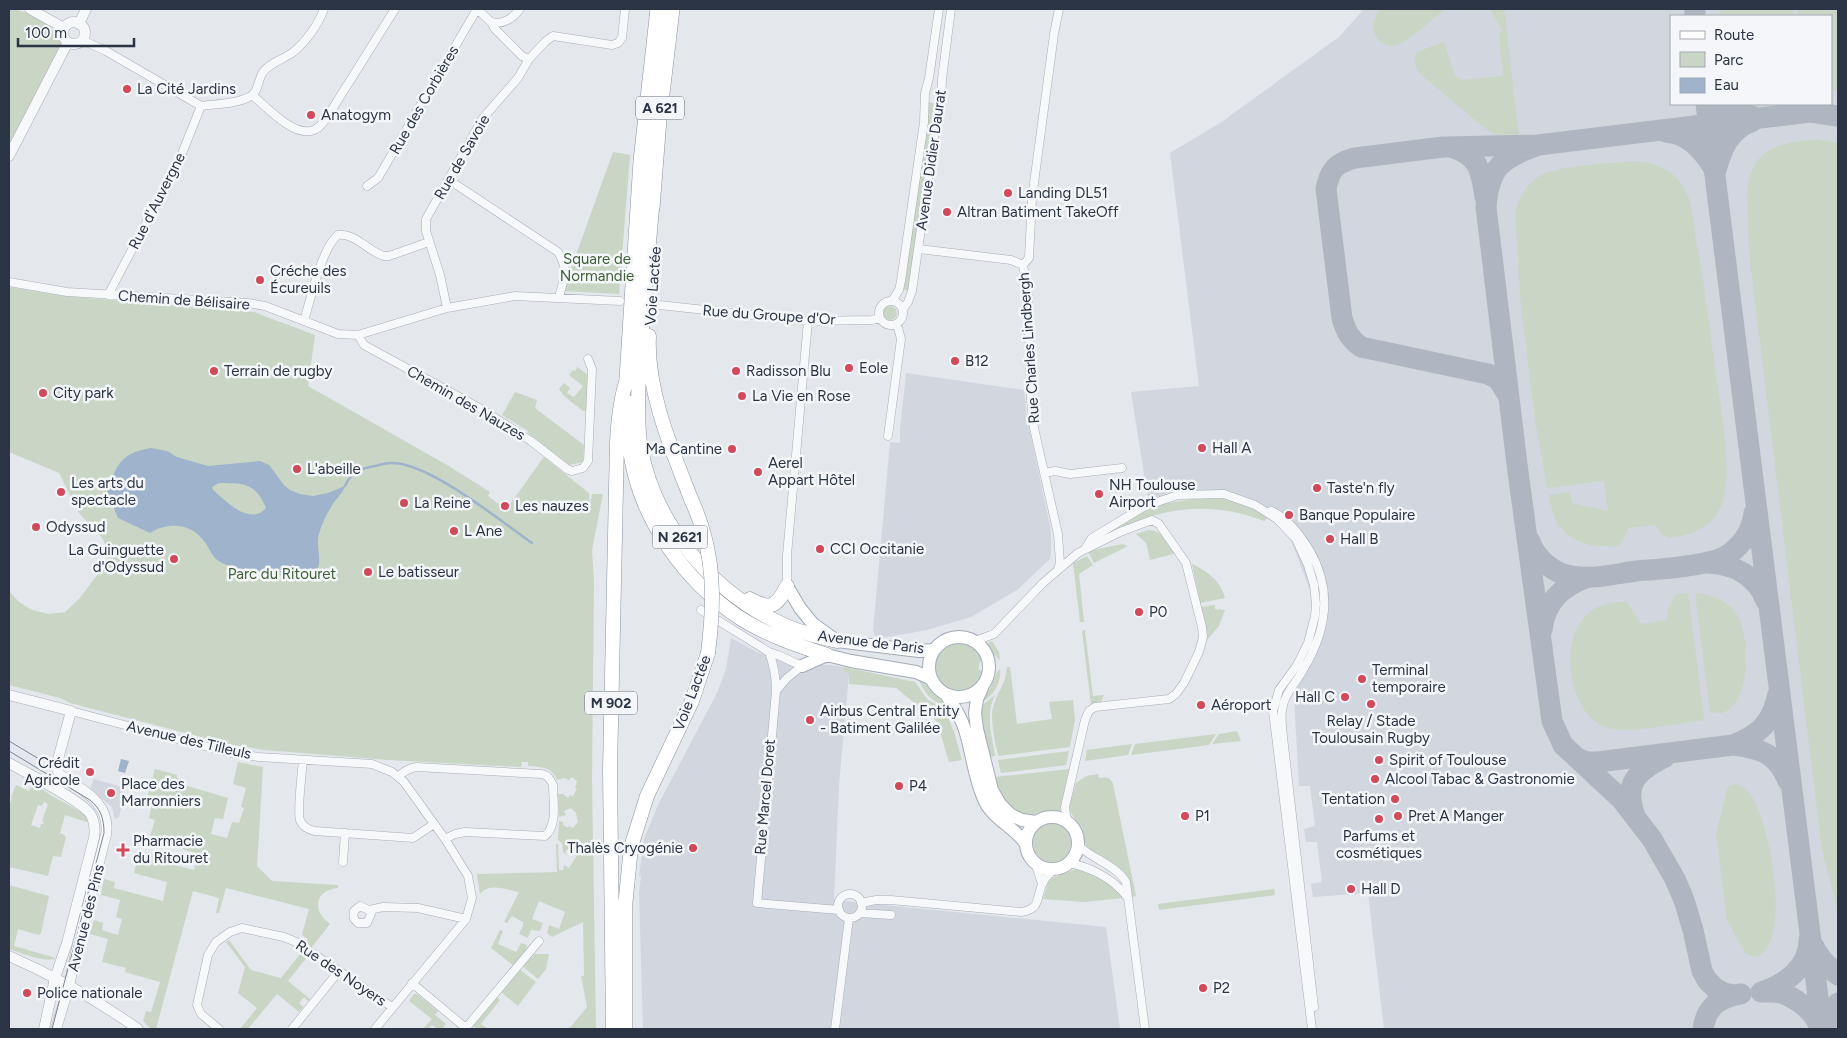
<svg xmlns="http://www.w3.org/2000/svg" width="1847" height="1038" viewBox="0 0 1847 1038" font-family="Figtree,sans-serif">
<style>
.built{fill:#d2d6de;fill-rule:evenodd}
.green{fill:#c9d6c5;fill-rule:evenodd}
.water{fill:#9fb4cc;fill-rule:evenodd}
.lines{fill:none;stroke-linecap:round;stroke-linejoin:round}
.stream{stroke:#9fb4cc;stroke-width:2.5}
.taxiway{stroke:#b0b6c1;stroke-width:21}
.minor-casing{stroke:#a9aeb7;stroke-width:9}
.tertiary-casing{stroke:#a9aeb7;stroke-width:11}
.primary-casing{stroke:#a3abb8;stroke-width:14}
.trunk-casing{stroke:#8b94a3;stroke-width:15}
.motorway-casing{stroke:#8b94a3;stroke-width:16}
.minor{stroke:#f7f8fa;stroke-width:8}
.tertiary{stroke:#f7f8fa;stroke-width:10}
.primary{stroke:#fff;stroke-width:12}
.trunk{stroke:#fff;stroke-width:14}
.motorway{stroke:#fff;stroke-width:15}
.tram{stroke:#7d8696;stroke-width:1}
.trunk-bridge-casing{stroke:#8b94a3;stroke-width:15;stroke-linecap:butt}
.trunk-bridge{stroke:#fff;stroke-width:14}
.poi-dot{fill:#d1495b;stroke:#f4f6f9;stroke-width:2}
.labels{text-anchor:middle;stroke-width:5;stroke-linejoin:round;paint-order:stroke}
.shield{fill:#f4f6f9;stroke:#676e7b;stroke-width:1}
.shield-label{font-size:14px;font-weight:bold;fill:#2b3445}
.poi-label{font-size:15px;fill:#2b3445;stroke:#f4f6f9;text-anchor:start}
.street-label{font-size:15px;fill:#2b3445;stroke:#f4f6f9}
.park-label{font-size:15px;fill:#3f6138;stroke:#f4f6f9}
</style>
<rect width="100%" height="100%" fill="#e4e7ec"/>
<path class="built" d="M1364 9H1838V1029H1384L1368 893 1313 897 1311 884 1322 882 1317 842H1306L1304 829 1315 826 1310 786H1299L1294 699 1320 617 1283 519 1235 494 1148 499 1131 392 1199 386 1170 153 1220 123 1339 37ZM1671 16H1831V104H1671Z
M906 373 1024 390 1026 413 1051 531V551L1050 559 1017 590 971 617 927 630 888 637 875 636 873 631 890 442 900 443V429Z
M731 638 757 652 804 669 817 665H829L844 667 843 672 849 674 839 785 834 900 1106 927 1120 1029H643L639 892 641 876H639L644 839 658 805 717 693 726 669Z
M94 779 126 788 119 817 115 819 112 807 90 789Z"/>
<path class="green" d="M9 9C27 9 54 26 62 43L9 148Z
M1380 9H1445C1435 17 1408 42 1398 45 1390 48 1381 44 1377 38 1370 26 1374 20 1380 9Z
M1492 9H1504L1519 135H1496L1482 126 1418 72C1415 65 1414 59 1417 52L1444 42 1455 76 1462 80 1503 76 1499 33 1503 31 1491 11Z
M1719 9H1793L1794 16H1721Z
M1797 9H1838V90L1831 89V16H1798Z
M928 102 936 104 910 294 902 287Z
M1816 139 1838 143V912L1822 850 1749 252 1747 193C1751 147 1778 144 1816 139Z
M613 152 630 155 619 294 563 291Z
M1637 161C1656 163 1674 170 1684 188 1693 202 1693 224 1696 240 1704 283 1710 327 1715 371 1719 395 1724 419 1725 443 1726 463 1729 492 1719 510 1709 530 1688 536 1668 538L1660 532 1656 525 1628 528C1626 533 1624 541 1619 545 1615 547 1611 546 1607 546 1589 547 1574 542 1561 528 1553 519 1551 507 1549 495L1570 492 1572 503 1608 511 1604 481 1547 488 1535 419 1521 307 1515 212C1519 198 1525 186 1538 177 1556 165 1613 163 1637 161Z
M9 287 63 296 254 312 315 335 308 386 447 465 490 492 488 496 505 509C520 493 530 475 544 457L589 493 590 506 592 494H603L592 550 594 581 592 780 596 1029H569L587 1007 581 976H584L583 922 552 937 547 933 549 925 559 929 565 912 539 901 532 919 543 923 540 931 531 930 528 938 519 934 523 926V922L512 916 507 923 504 922 519 892C507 890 489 882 480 894L477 874 557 872 556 844H558L559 870H563L564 865 569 868 576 857 575 855 576 853 572 849H569L565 851 567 855 563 852 562 843 558 840 559 821 563 822V825L568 828 569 826 573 828 578 822 576 813 571 808 564 811 566 815 559 817 558 794H563L568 798 570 795 573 796 577 789 575 788 577 781 572 777 569 780 564 778 557 780C552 767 541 767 528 766V762H522L521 767 388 760 264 750 228 744 70 703 60 698 9 685V591L19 602 32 610 49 614 65 612 79 599 107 562V547L102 538 79 513 59 473 9 452Z
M883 313a7 7 0 1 1 14 0a7 7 0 1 1-14 0Z
M576 366 588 375 586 411H583L564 396 559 389 564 383 570 388 567 393 574 397 583 386 569 375 573 370 575 371 577 368Z
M515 392 537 400 535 408 584 445 583 462 569 465 528 433V431L502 415Z
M1204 497C1228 497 1247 505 1269 517L1264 521C1215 501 1162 506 1115 531L1113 527 1135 515 1163 504Z
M1148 530C1162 530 1169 543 1177 553L1150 560 1146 543 1136 534Z
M1122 544 1128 546 1094 563 1088 552 1093 550Z
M1087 556 1093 565 1079 574 1084 622H1080L1073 563Z
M1192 564C1207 571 1221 581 1225 598L1200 603Z
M1688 593 1704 720C1683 723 1627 734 1608 728 1566 715 1556 632 1594 609 1604 603 1616 602 1627 602L1641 624 1667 620 1668 608 1676 594Z
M1695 593C1710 594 1726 600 1736 613 1749 630 1749 682 1737 700 1734 706 1728 710 1723 713L1710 712Z
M1215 605V609L1225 610 1219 626 1207 640 1206 630 1201 607Z
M1085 630 1093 696 1104 695 1101 702 1091 705 1082 631Z
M992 641 999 652 1000 660 993 654 987 643Z
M959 643C971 645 978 649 982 661L979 663V670L983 671C982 678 979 683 973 687 942 709 913 653 959 643Z
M844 667 915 682 927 699 945 710 954 732 962 760 949 762 938 725 939 723 896 688 849 684V674L843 672Z
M1007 667H1010L1017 724 1052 719 1049 702 1073 700 1075 719 1070 747 999 756C995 747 990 718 993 708 996 693 1006 685 1007 667Z
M1000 669C1002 682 993 697 980 703 984 696 989 691 992 684 995 678 995 674 1000 669Z
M918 676C925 681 928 689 935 695 940 700 946 703 951 708 934 704 922 693 918 676Z
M995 695C985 715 992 735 995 756L989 757 982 731 980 707Z
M1237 731 1241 741 1212 744 1219 734Z
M1216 734 1209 745 1131 755 1135 744Z
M1132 744 1128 755 1085 761 1087 750Z
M1069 751 1066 765 1001 773 998 760Z
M238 762 263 767 257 866 272 881 338 885V888C314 890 312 911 330 924L312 947 305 943 308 939 302 935 309 909 226 888 219 913H216L219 898 193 891 156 1029H151L143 1021 146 1011 151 1012 160 982 125 972 126 968 102 962 108 939 90 934 94 920 103 923 102 930 118 935 122 919 116 917 120 900 101 895 104 879 115 882 114 888 163 901 167 882 134 873 139 854 146 852 179 861 178 866 194 870 198 854 182 849 183 845 150 836 155 820 149 818 153 800 147 798 155 769 177 775V778L182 779 181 784 228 798 223 819 215 818 211 834 227 838 232 822 239 823 244 808 241 807 246 788 233 784Z
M1069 769 1060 811H1046L1029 816 1017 813 1002 800 994 777Z
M1098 774 1099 778C1105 777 1111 777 1113 784L1136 896 1132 897 1131 888 1123 872 1114 864 1093 853 1086 846 1081 829 1070 811V803L1076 783 1086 776Z
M33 783 52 796 85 814 90 823 65 815 60 833 64 835 66 837 61 857 53 856 48 876 9 867V806L12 799 11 797 16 785 29 791ZM44 802 48 804 42 821 44 822 43 824H41L40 828 31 825 38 805 42 806Z
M1733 784C1739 785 1743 786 1747 790 1770 813 1794 948 1755 957L1745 953 1727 920 1716 833 1728 786Z
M1033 843a19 19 0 1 1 38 0a19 19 0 1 1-38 0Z
M1076 869 1085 871V873L1087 872 1114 886 1123 898 1084 902 1043 899 1048 883 1052 878Z
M9 885 49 896 41 933 39 935 18 929 14 946 56 958C46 964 20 952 9 949Z
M1274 889 1275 895 1159 910 1158 904Z
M500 930 503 931 498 944 516 952 521 943 527 945 526 950 513 965 491 948Z
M229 940 251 970 281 978 301 953 307 957 288 981 310 999 308 1001 304 997 299 1003 303 1007 299 1012 277 994 248 1029H240L257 1008 238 993 245 967 226 942Z
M535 954H549L546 969 538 979 522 966Z
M519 969 536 982 518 1006 501 992Z
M414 994H417L438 1011 435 1015 446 1024 443 1028 445 1029H438L432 1025 428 1029H423L432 1019 409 1001Z
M497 997 500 1000 481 1024 488 1029H477L473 1026Z"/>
<path class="water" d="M151 448 167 451 177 457 208 466 260 461 269 465 284 485 290 490 300 494 313 496 328 493 345 486C343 493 338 497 334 502 328 512 322 522 319 534 314 550 329 570 306 577 280 575 251 575 227 565 211 559 213 553 204 541 191 523 168 522 150 533L118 518 107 491C117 465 120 453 151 448ZM219 483C243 483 256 483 266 508 250 527 225 500 213 490L212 487Z
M121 759 129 761 125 773 118 771Z"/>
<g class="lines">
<path class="stream" d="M345 486C352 471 359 469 375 466 380 465 385 463 390 463 428 461 500 521 532 543"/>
<path class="taxiway" d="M1695 9V16
M1706 104 1822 1029
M1723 104 1735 111 1755 117
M1665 132C1688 133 1703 150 1714 169
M1538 145C1502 158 1489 167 1486 207L1518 472 1552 721 1563 745 1622 800 1652 839 1675 879 1684 900 1693 930 1702 971 1707 980 1715 988 1724 993 1735 995
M1451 147C1479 156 1481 170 1485 197
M1716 170C1722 148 1730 129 1753 121
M1509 397 1498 379 1488 374 1361 347C1350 339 1346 332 1342 318L1326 189C1330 169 1336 163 1355 158L1443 147 1538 145 1810 112 1838 116
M1530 541C1535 558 1554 574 1572 576 1592 580 1615 574 1636 571 1660 569 1685 568 1708 562 1715 561 1723 558 1729 554 1743 544 1752 530 1754 513
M1708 563C1734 564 1757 576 1766 601
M1542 630C1545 602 1562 586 1588 577
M1733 745C1760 734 1772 723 1778 694
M1577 758 1587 762H1598L1733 745C1761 748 1777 754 1788 781
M1635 816C1623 783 1637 771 1665 757
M1809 940C1809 968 1784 985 1761 992 1769 992 1777 991 1784 994 1799 1000 1816 1013 1820 1029
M1813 945C1819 958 1827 966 1838 975
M1703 1029C1706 1007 1720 997 1741 994
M1825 1029 1829 1017 1838 1003"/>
<g class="minor-casing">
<path id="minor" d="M491 22C503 25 513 18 520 9
M82 40 106 51 201 106
M529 59 546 41 553 36 612 45 618 43 622 38 625 9
M252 95C266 106 291 135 311 131 318 130 322 124 326 119L395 9
M201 106C216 104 237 104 251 96 259 91 258 79 263 72 270 63 283 59 292 53 306 42 318 25 324 9
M449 180 558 252C569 270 564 278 559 297
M367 186 378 178 477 9
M919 249 1011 260 1023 265
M1023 265 1028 292 1031 401 1034 428 1058 534 1060 563 1058 569
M1023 265 1029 258 1032 198 1054 34 1059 9
M9 282 67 292 248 303 265 306 338 334 358 335 447 308 515 296 620 301
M108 295 179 161 201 106
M879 313a12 12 0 1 1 24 0a12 12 0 1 1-24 0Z
M892 301 899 290 901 281 924 122 925 93 929 78 939 9
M659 305 808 321 872 320 880 318
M447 308 440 275 426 231V219L483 118 518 78 529 59 522 56 495 29 491 22 477 9
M903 309 908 302 912 291 935 132 941 103 942 79 951 9
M304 321C310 301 322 247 338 235 356 233 367 251 384 256H389L429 242
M358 335 364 345 483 410 531 441 567 469 572 471 583 468 588 461 592 369 588 359
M888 436 901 339 897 324
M1044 473 1055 471 1070 474 1122 468
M1271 511C1288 518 1300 535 1310 551 1333 591 1326 632 1303 670 1296 683 1284 694 1282 710 1281 718 1282 728 1283 737L1314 1007
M1085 549 1092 538 1145 506 1178 495 1224 494 1255 505 1277 519 1296 539 1308 565 1314 585 1316 604 1315 616 1308 643 1297 665 1279 690 1273 711 1312 1029
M787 586V555L808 321
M701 610 769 652C774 665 776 676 776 691L757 903 839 910
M975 641 994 634 1043 583 1078 553 1120 532 1152 520 1159 524 1186 563 1202 627 1203 637 1199 652 1184 683 1176 694 1169 699 1095 707 1089 711 1085 720 1065 807 1067 822
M769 652 778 655 802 666 787 678 776 691
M71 711 231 753 259 757 372 764 392 772 404 782 445 839 468 876 472 898 466 919 375 1029
M303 760C302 772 297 811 300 820 303 827 309 830 315 831L413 838 434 824
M399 776C405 771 409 768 417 767L541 774C548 775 550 779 553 785 553 801 558 825 545 836L465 832 455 834 445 839
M1078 845C1092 859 1116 865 1126 882L1145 1029
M343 862 345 833
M1035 862 1042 884
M1068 863C1091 867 1114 879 1128 898
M838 906a12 12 0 1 1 24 0a12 12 0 1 1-24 0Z
M861 903 876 900H891L1021 912C1043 909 1035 895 1044 881 1046 876 1051 873 1055 869
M369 910 371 914 367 923H358C353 919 353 917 354 911L360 906 369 910 383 907 418 908 466 919
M860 913 891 915
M412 983 467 1029
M219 1029 201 1014 197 1005 208 955 216 942 230 932 242 928 284 937 296 942 392 1007
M292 1029 339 971
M465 1029 539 941
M835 1029 849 918"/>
</g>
<g class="tertiary-casing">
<path id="tertiary" d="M30 9 64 28
M63 33a11 11 0 1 1 22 0a11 11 0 1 1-22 0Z
M79 24 86 9
M9 156 68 42
M9 695 71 711 56 767 60 775C83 790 111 803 106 835L77 948 69 986 56 1029
M9 763C26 773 83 801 91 815 95 823 95 831 94 838L67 943 55 978 44 1029
M9 956C55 976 97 1000 138 1029"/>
</g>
<g class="primary-casing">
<path id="primary" d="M787 586 800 608 813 624 837 641 919 651 934 650
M929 667a30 30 0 1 1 60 0a30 30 0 1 1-60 0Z
M802 666 827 655 851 661 916 672 930 678
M982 688 977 699 975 713 977 729 992 790 1000 804 1011 815 1022 820 1036 822
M947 696C954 706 961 717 965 730 972 752 974 776 983 797 991 819 1014 826 1026 844
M1026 843a26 26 0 1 1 52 0a26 26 0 1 1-52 0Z"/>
</g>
<g class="trunk-casing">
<path id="trunk" d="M652 208C648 254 644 299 641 345 639 378 636 410 640 443 652 523 713 594 786 626 802 633 820 637 837 641
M649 336C646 390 672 450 691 499
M627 402C628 422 628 442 632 462 644 524 686 581 737 616 764 634 796 645 827 655
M750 599C771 611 777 606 787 586
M613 1029 610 769 617 443C618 421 620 400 627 379
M625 1029V907L631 847 647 796 692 701 708 653"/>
</g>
<g class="motorway-casing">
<path id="motorway" d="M652 208 659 119 672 9
M627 379 641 161 658 9"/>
</g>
<use href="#minor" class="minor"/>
<use href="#tertiary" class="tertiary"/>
<use href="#primary" class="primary"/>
<use href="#trunk" class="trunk"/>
<use href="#motorway" class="motorway"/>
<path class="tram" d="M9 741 39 759
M9 751 90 800C101 809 104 819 104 833L52 1029"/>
<g class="trunk-bridge-casing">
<path id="trunk-bridge" d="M691 499C696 510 701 523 704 535 715 574 713 613 708 653"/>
</g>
<use href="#trunk-bridge" class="trunk-bridge"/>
</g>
<g class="poi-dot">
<circle cx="127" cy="89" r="5"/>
<circle cx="311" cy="115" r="5"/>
<circle cx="1008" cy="193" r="5"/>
<circle cx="947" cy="212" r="5"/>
<circle cx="260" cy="280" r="5"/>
<circle cx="955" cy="361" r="5"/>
<circle cx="849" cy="368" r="5"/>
<circle cx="214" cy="371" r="5"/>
<circle cx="736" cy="371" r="5"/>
<circle cx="43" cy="393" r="5"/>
<circle cx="742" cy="396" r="5"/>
<circle cx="1202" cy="448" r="5"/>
<circle cx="732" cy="449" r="5"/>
<circle cx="297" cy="469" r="5"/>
<circle cx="758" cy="472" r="5"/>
<circle cx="1317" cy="488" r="5"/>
<circle cx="61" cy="492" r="5"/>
<circle cx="1099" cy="494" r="5"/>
<circle cx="404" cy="503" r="5"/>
<circle cx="505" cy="506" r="5"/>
<circle cx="1289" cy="515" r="5"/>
<circle cx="36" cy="527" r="5"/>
<circle cx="454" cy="531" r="5"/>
<circle cx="1330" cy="539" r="5"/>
<circle cx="820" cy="549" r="5"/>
<circle cx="174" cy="559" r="5"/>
<circle cx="368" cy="572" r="5"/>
<circle cx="1139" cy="612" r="5"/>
<circle cx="1362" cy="679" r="5"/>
<circle cx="1345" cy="697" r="5"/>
<circle cx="1371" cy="704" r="5"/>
<circle cx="1201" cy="705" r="5"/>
<circle cx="810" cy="720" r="5"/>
<circle cx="1379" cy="760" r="5"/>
<circle cx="90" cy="772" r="5"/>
<circle cx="1375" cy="779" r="5"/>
<circle cx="899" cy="786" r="5"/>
<circle cx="111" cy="793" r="5"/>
<circle cx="1395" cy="799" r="5"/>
<circle cx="1185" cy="816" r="5"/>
<circle cx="1398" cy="816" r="5"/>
<circle cx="1379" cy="819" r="5"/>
<circle cx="693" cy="848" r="5"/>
<path d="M120.5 842.5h5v5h5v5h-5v5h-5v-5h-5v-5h5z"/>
<circle cx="1351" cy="889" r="5"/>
<circle cx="1203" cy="988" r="5"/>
<circle cx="27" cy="993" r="5"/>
</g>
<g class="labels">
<g class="shield">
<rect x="636" y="96.5" width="48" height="23" rx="4"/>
<rect x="652.5" y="525.5" width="55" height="23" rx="4"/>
<rect x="585" y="691.5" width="52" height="23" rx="4"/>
</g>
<g class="shield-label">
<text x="660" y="113">A 621</text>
<text x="680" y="542">N 2621</text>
<text x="611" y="708">M 902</text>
</g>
<g class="poi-label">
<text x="137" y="94">La Cité Jardins</text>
<text x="321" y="120">Anatogym</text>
<text x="1018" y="198">Landing DL51</text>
<text x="957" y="217">Altran Batiment TakeOff</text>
<text x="270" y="276">Créche des<tspan x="270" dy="17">Écureuils</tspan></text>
<text x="965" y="366">B12</text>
<text x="859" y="373">Eole</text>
<text x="224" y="376">Terrain de rugby</text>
<text x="746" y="376">Radisson Blu</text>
<text x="53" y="398">City park</text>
<text x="752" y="401">La Vie en Rose</text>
<text x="1212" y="453">Hall A</text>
<text x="722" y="454" text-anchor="end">Ma Cantine</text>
<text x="768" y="468">Aerel<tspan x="768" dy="17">Appart Hôtel</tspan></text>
<text x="307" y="474">L'abeille</text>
<text x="71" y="488">Les arts du<tspan x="71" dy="17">spectacle</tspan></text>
<text x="1109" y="490">NH Toulouse<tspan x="1109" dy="17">Airport</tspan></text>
<text x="1327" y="493">Taste'n fly</text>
<text x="414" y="508">La Reine</text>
<text x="515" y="511">Les nauzes</text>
<text x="1299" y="520">Banque Populaire</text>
<text x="46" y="532">Odyssud</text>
<text x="464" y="536">L Ane</text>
<text x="1340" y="544">Hall B</text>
<text x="830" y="554">CCI Occitanie</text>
<text x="164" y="555" text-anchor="end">La Guinguette<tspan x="164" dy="17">d'Odyssud</tspan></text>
<text x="378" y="577">Le batisseur</text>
<text x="1149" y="617">P0</text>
<text x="1372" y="675">Terminal<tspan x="1372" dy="17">temporaire</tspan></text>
<text x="1335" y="702" text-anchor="end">Hall C</text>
<text x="1211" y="710">Aéroport</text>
<text x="820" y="716">Airbus Central Entity<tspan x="820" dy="17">- Batiment Galilée</tspan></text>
<text x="1371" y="726" text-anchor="middle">Relay / Stade<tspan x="1371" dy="17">Toulousain Rugby</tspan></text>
<text x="1389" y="765">Spirit of Toulouse</text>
<text x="80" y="768" text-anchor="end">Crédit<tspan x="80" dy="17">Agricole</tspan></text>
<text x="1385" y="784">Alcool Tabac &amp; Gastronomie</text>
<text x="121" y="789">Place des<tspan x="121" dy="17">Marronniers</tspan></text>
<text x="909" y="791">P4</text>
<text x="1385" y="804" text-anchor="end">Tentation</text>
<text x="1195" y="821">P1</text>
<text x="1408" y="821">Pret A Manger</text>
<text x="1379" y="841" text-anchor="middle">Parfums et<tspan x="1379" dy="17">cosmétiques</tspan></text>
<text x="133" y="846">Pharmacie<tspan x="133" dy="17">du Ritouret</tspan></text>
<text x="683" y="853" text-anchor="end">Thalès Cryogénie</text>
<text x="1361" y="894">Hall D</text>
<text x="1213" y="993">P2</text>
<text x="37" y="998">Police nationale</text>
</g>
<g class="street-label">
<text transform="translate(424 100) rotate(-60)" y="5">Rue des Corbières</text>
<text transform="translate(462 157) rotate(-60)" y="5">Rue de Savoie</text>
<text transform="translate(931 160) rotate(-82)" y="5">Avenue Didier Daurat</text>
<text transform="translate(157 201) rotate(-63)" y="5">Rue d'Auvergne</text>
<text transform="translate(653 286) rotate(-86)" y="5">Voie Lactée</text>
<text transform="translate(184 300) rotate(4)" y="5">Chemin de Bélisaire</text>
<text transform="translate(769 315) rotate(4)" y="5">Rue du Groupe d'Or</text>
<text transform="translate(1029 348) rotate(-94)" y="5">Rue Charles Lindbergh</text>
<text transform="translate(466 403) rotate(30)" y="5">Chemin des Nauzes</text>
<text transform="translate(871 642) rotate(7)" y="5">Avenue de Paris</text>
<text transform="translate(692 693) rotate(-69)" y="5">Voie Lactée</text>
<text transform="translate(189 740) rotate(13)" y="5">Avenue des Tilleuls</text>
<text transform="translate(765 797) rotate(-85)" y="5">Rue Marcel Doret</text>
<text transform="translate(86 918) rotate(-76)" y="5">Avenue des Pins</text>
<text transform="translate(341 973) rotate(34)" y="5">Rue des Noyers</text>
</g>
<g class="park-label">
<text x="597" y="264">Square de<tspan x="597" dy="17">Normandie</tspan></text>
<text x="282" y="579">Parc du Ritouret</text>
</g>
</g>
<rect width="1847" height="1038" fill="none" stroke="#2b3445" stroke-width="20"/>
<rect x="1670" y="15" width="162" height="90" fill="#f4f6f9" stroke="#a4a8b1"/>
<rect x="1680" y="31" width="25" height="8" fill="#ffffff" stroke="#a4a8b1"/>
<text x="1714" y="40" font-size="15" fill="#2b3445">Route</text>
<rect x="1680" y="52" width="25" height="15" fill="#c9d6c5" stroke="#a4a8b1"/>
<text x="1714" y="65" font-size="15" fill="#2b3445">Parc</text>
<rect x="1680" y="78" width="25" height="15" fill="#9fb4cc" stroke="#a4a8b1"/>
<text x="1714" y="90" font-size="15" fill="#2b3445">Eau</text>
<path d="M18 38v8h116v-8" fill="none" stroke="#2b3445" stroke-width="2.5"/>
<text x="25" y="38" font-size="15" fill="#2b3445" stroke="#f4f6f9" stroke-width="4" paint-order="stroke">100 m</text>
</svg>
